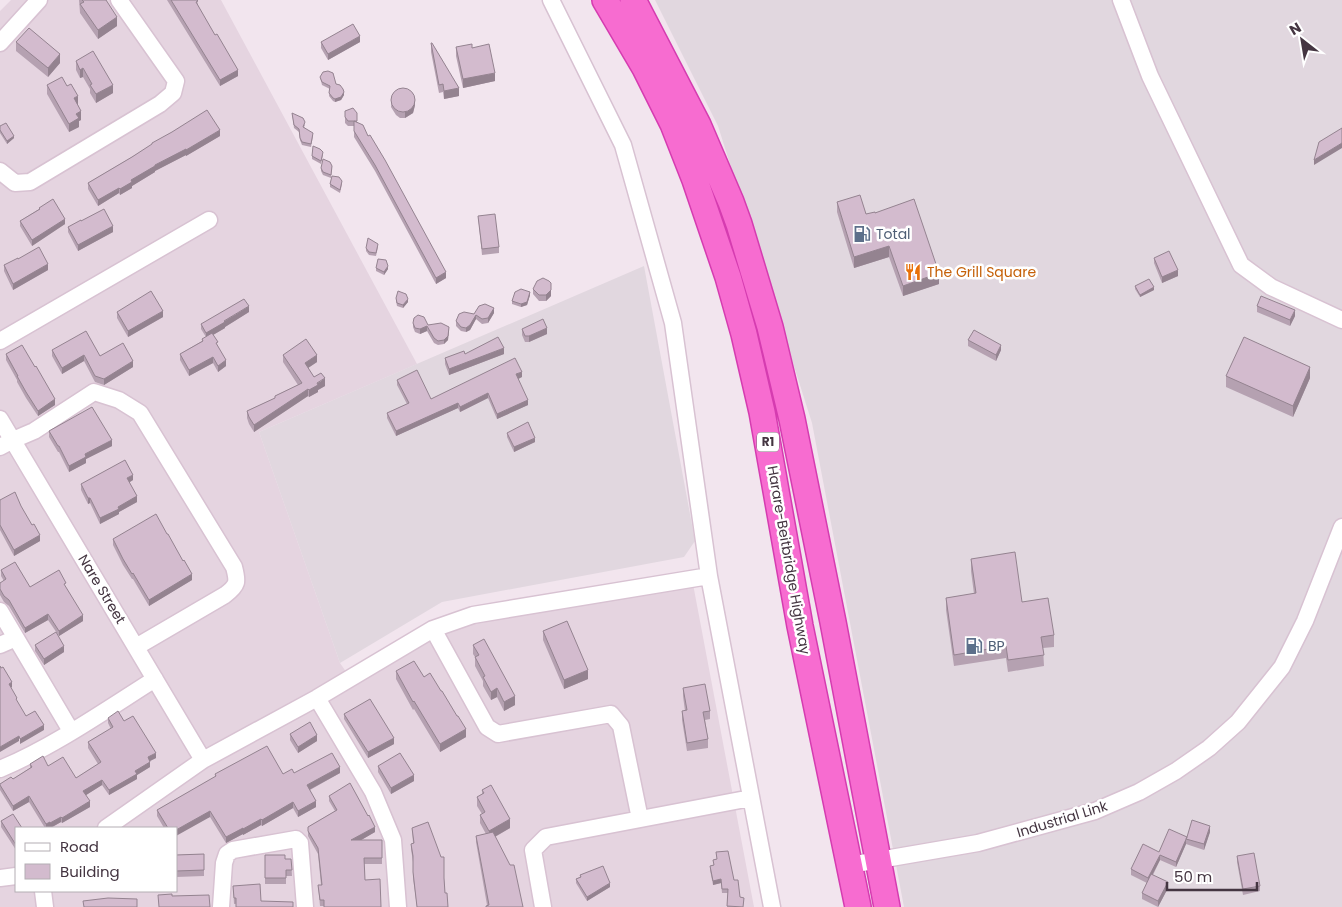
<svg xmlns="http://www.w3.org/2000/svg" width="1342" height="907" viewBox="0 0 1342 907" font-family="Poppins,sans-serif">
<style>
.residential{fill:#e5d4e0;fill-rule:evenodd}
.industrial{fill:#e1d7df}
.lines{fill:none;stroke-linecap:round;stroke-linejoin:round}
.minor-casing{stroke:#d8c2d2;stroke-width:19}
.highway-casing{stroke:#d53cb0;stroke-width:28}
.minor{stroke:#fff;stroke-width:16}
.highway{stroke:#f76cd0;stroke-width:25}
.wall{fill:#b5a1b1}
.shaded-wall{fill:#948390}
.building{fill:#d3bbce;stroke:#948390}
.labels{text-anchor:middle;stroke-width:5;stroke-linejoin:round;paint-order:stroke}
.shield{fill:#fff;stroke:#7c727a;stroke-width:1}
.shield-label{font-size:12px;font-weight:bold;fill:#443541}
.service-label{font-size:14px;fill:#4e5e75;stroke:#fff;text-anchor:start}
.food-label{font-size:14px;fill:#c56008;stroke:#fff;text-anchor:start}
.street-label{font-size:14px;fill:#443541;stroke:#fff}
</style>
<rect width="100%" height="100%" fill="#f2e5ee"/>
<path class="residential" d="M11 0H221L417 364 259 432 340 663 355 685 441 629 693 584 754 907H0V11ZM16 828H176V891H16Z"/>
<path class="industrial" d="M655 0H1342V907H904L812 423 718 126Z
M644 266 695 541 684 557 442 602 340 663 259 432Z"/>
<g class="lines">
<g class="minor-casing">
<path id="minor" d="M551 0 623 145 673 323 709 576
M1121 0 1150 76 1241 265 1271 287 1342 320
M0 43 39 0
M0 171 15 183 30 182 160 104 173 93 176 81 119 0
M0 341 209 220
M0 419 203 760
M0 447 13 440 34 431 94 392 119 400 140 413 234 567C238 582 238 585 225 595L136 647
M0 611 71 731
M433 629 487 727 498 734 611 714 621 726 640 819
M0 645 16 638
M317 698 373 792 393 840 398 907
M0 769C53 747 106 710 155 679
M106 828 203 760 317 698 433 629 473 615 709 576 772 907
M850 865 978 843 1095 811 1139 792 1176 771 1209 748 1238 722 1282 667 1305 621 1342 527
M0 878 16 876
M43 891 45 907
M221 907 224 863 227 854 233 850 296 839 300 843 305 907
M543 907 533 850 546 837 751 798"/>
</g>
<g class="highway-casing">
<path id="highway" d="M605 0 645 68 673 124 695 180 728 277 744 334 762 412 800 626 858 907
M633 0 698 125 731 202 739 224 770 327 792 419 833 622 887 907"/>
</g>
<use href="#minor" class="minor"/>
<use href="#highway" class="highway"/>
</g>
<path class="wall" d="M79 0H106L117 26 98 39 80 13Z
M167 0H197L198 6 238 76 220 86Z
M16 42 60 63 48 77 16 51Z
M321 42H360L328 60 321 48Z
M431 43 459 96 444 99 443 92 439 93 431 52Z
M456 47 495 81 463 88 456 56Z
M76 61 113 93 96 103 90 93V89L83 77 80 78 76 70Z
M320 77 336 84 344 95 341 100 335 102 333 101 329 96 330 89 322 85Z
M47 85 78 105 81 120 79 121V127L69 132 47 94Z
M392 97 415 105 413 113 405 118H400L396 115 391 107Z
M345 111 357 113V122L368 136 446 278 436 284 375 171 354 137V126H348L345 123Z
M292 113 305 125 304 127 313 136 311 147 302 145 300 140 299 132 294 128Z
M0 126 14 138 7 144 0 133Z
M220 136 186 156V155L155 171V172L132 186V188L120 195 119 193 98 206 88 189V183L152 145V143Z
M323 155 321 164 312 159V156Z
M332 166 331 178 323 175 321 171V168Z
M330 184H342L340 193 330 187Z
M837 202 866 214 875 213 939 284 903 296 889 257 854 268 837 212Z
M39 208 65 224 32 246 20 226V221L39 209Z
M478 216 499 247V253L482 255Z
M81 221 113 232 78 251 68 232V227Z
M378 247 376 256 369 255 366 251V248Z
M1154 258 1178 276 1162 283 1154 263Z
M18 259 48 270 13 290 4 271V265Z
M376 268 388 269 384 275 376 271Z
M1135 286 1154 290 1140 297 1135 289Z
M533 289 551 296 546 301H539L533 294Z
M530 295 527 305 521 307 512 304V301Z
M396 298 408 302 403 308 397 306 396 301Z
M1257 306 1295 316 1290 326 1257 312Z
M117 312 163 317 128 337 117 318Z
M249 312 225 327V328L213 335 226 366 218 372 213 363 189 376 180 360V354L202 341V339L206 337 201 329V324Z
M494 313 488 323 482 324 476 319 470 330 466 332 461 331 456 326V321L474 314Z
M413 323 428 325 449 331 448 340 444 344 438 345 434 343 427 331 420 334 415 332 413 327Z
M522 329 547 334 529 342H525L522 335Z
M968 340 1001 350 996 361 968 346Z
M52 350 100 356 133 367 104 385 95 382 84 361 62 374 52 356Z
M6 354 55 405 38 416 26 398 17 382V380L6 360Z
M465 354H504L449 375 445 364V358Z
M283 355 317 362 308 368 314 377 325 386 318 390V392L309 397 308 396 254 432 249 424 247 418V411L275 398V396L298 385 283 362Z
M1226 376 1310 378 1293 417 1226 387Z
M522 377 518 379 528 405 497 419 488 398 460 412 458 408 396 436 387 418V413L407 404 397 385V380L431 399Z
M49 431 112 446 86 459V463L69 472 59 452H58L49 437Z
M507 433 535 442 514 452 507 437Z
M133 480 129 482 137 502 119 512V514L100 524 90 503 88 504 81 490V484Z
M0 500 40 541 14 556 0 530Z
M113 539 192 580 149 606 133 579H132L123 565 113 545Z
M971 559 1022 602 1054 635V647L1043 648 1044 666 1008 672 1006 658 954 666 946 610V598L974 594 971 571Z
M1 570 30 587 66 588 83 621 59 636 48 620 25 633 9 606 4 602 0 595V583L4 581 1 576Z
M543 631 588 679 564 689 543 640Z
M35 645 64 652 44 665 35 651Z
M473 645 515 705 504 711 497 697 491 700 483 686V681L475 666V657L473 654Z
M396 671 466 737 440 752 414 709 413 710 396 679Z
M683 688 710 711V719L705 720 708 739V748L687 751 682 720V711H685L683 696Z
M344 714 394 744 368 758 344 719Z
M108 718 124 721 156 758 150 761V767L137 775V779L109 795 102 785 86 795 90 807 62 823 61 822 51 828 50 827 45 828 29 802 13 811 0 790V784L13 779 30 768V764L48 766 76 778 98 764 88 748V742L111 729 108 723Z
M290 734 317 741 298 753 290 740Z
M378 766 414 781 391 794 378 772Z
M294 773H340L310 790 316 807 298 817 293 808 262 826 261 825 243 835V834L226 843 210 817 176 828H164L157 816V810L215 777V774H283Z
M482 790 510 828 495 837 523 907 487 905 476 842V836L486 834 480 823V815L482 814 477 806V797L482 794Z
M329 796 375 832 361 840H382V864H364L365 880 381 907H324V906H320L318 885H321L318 854 308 836V827L335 811 329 801Z
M1 821 16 828V850L1 827Z
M412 828 444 879 445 893 448 907H417L413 878V862L411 849V844L413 843Z
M1210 832 1204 850 1186 844 1176 867 1160 860 1153 875 1168 888 1158 907 1142 899V893L1147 883 1131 875V869L1159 852 1187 837Z
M716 852 734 880 740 897 744 898 743 907H727L728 893H722L721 883 713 885 710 870V866L714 865 713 860 717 859Z
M204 854V876L176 877V855Z
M265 855 285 859H291L292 876H286V884H265Z
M1237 856 1260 886V891L1243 895 1237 862Z
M580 875 610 887 587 901 576 883V879L580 877Z
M233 886 261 901 234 904Z"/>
<path class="shaded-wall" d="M117 17V26L98 39V30Z
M360 36V42L328 60V54Z
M60 54V63L48 77V68Z
M83 68V77L80 78V70Z
M238 70V76L220 86V80Z
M495 73V81L463 88V79Z
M113 85V93L96 103V94Z
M459 88V96L444 99V91Z
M344 92V95L341 100 335 102V99Z
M78 96V105L74 107V98Z
M415 99V105L413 113 405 118V112Z
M81 111V120L79 121V127L69 132V124L76 114Z
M220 130V136L186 156V150Z
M14 136V138L7 144V141Z
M1342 143V148L1314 165V160Z
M186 149V155L155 171V172L132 186V188L120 195V189L131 180 155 165Z
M119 188V193L98 206V200Z
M65 219V224L32 246V240Z
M113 226V232L78 251V245Z
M889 246V257L854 268V257Z
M48 264V270L13 290V284Z
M388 266V269L384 275V272Z
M1178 270V276L1162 283V277Z
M446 272V278L436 284V278Z
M939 273V284L903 296V286Z
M1154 287V290L1140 297V295Z
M551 290V296L546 301V295Z
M530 292V295L527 305 521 307V304Z
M408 299V302L403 308V305Z
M249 306V312L225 327V328L206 339V333Z
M494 308V313L488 323V318Z
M1295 310V316L1290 326V320Z
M163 311V317L128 337V331Z
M476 315V319L470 330 466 332V328Z
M427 326V331L420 334V329Z
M449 327 448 340 444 344V340Z
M547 328V334L529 342V336Z
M1001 345V350L996 361V355Z
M504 348V354L449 375V369Z
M84 355V361L62 374V368Z
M317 355V362L305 370V363Z
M213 357V363L189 376V370Z
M226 360V366L218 372V366Z
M133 361V367L104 385V379Z
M1310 367V378L1293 417V406Z
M522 372V377L516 380V374Z
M325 378V386L318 390V392L309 397V390Z
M308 389V396L254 432V425Z
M488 393V398L460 412V407Z
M55 399V405L38 416V411Z
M528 400V405L497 419V414Z
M458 403V408L396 436V431Z
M535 438V442L514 452V447Z
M112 440V446L86 459V463L69 472V466L85 454Z
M133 475V480L127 484V478Z
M137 496V502L119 512V514L100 524V518L118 507Z
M88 498H90V503L88 504Z
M40 535V541L14 556V550Z
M192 574V580L149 606V600Z
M48 614V620L25 633V628Z
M83 615V621L59 636V631Z
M64 646V652L44 665V659Z
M588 670V679L564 689V680Z
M12 682V687L9 689V684Z
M497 688V697L491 700V692Z
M515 696V705L504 711V702Z
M44 725V730L20 744V739Z
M466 729V737L440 752V744Z
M317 735V741L298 753V747Z
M19 736V741L0 752V747Z
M394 738V744L368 758V752Z
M156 753V758L148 762V757Z
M150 762V767L137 775V779L109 795V790L135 771Z
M340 767V773L307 791V785Z
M414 775V781L391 794V788Z
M102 780V785L83 797V791Z
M29 796V802L13 811V806Z
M90 801V807L62 823V818Z
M316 801V807L298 817V811Z
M293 802V808L262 826V820Z
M210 811V817L176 836V830Z
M61 817V822L50 828V823Z
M261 819V825L243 835V829Z
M510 819V828L489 840V831Z
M50 822V827L46 828V824Z
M1210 826V832L1204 850V844Z
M375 827V832L351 846V840Z
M243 828V834L226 843V837Z
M1186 839V844L1176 867V862Z
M1160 855V860L1148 883V878Z
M721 879V883L713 885V881Z
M1168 882V888L1158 907V901Z
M610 883V887L587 901V897Z"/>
<path class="building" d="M82 0H106L117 17 98 30 80 4 84 2Z
M171 0H197L198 1 196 2 215 35 217 34 238 70 220 80Z
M353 24 360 36 328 54 321 42Z
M29 28 60 54 48 68 16 42Z
M431 43H432L459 88 444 91 443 84 439 85Z
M472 44V48L489 44 495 73 463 79 456 47Z
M93 51 113 85 96 94 90 85 92 84 83 68 80 70 76 61Z
M328 71 333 73 336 84 340 85 343 89 344 92 341 97 335 99 333 98 329 93 330 86 322 82 320 77 323 72Z
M62 77 67 86 71 84 78 96 74 98 81 111 76 114 79 118 69 124 47 85Z
M391 100a12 12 0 1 1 24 0a12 12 0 1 1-24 0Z
M353 108 357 113V121H354L363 125 368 136 370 135 385 160 446 272 436 278 375 165 354 131V121H348L345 117V111Z
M207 110 220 130 186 150V149L155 165V166L131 180 132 182 120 189 119 188 98 200 88 183 132 157 152 144V143L172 132Z
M292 113 303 118 305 122 303 127 313 133 311 144 302 142 300 138 299 129 294 125Z
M6 123 14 136 7 141 0 130V126Z
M1342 128V143L1314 160 1319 142Z
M313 146 320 149 323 152 321 161 312 156Z
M323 159 330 162 332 166 331 175 323 172 321 168Z
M332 176 339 177 342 181 340 190 330 184Z
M860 195 866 214 875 212V213L914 199 939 273 903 286 889 246 854 257 837 202Z
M53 199 65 219 32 240 20 221 40 209 39 208Z
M104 209 113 226 78 245 68 227 81 220V221Z
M495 214 499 247 482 249 478 216Z
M368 238 378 244 376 253 369 252 366 248Z
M39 247 48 264 13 284 4 265 18 258V259Z
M1169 251 1178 270 1162 277 1154 258Z
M378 259 386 260 388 266 384 272 376 268Z
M543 278 549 281 551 283V290L546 295H539L533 289 537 281Z
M1149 279 1154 287 1140 295 1135 286Z
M521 289 530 292 527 302 521 304 512 301 515 292Z
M151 291 163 311 128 331 117 312Z
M398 291 406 294 408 299 403 305 397 303 396 298Z
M1261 296 1295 310 1290 320 1257 306Z
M244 299 249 306 224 321 225 322 206 333 201 324Z
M485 304 494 308 488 318 482 319 476 315 470 325 466 328 461 327 456 321 459 314 464 312 474 314 479 306Z
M418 315 424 317 428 325 441 323 449 327 448 336 444 340 438 341 434 338 427 326 420 329 415 328 413 323 414 318Z
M543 319 547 328 529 336H525L522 329Z
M974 330 1001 345 996 355 968 340Z
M86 331 100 356 123 343 133 361 104 379 95 376 84 355 62 368 52 350Z
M212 333 218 342 216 343 226 360 218 366 213 357 189 370 180 354 203 341 202 339Z
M498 337 504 348 449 369 445 358 464 351 465 354Z
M1244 337 1310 367 1293 406 1226 376Z
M306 339 317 355 305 363 314 377 321 373 325 378 317 383 318 385 309 390 308 389 254 425 249 417 247 411 275 398V396L302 383 283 355Z
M22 345 35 367 36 366 55 399 38 411 26 392 17 376H18L6 354Z
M515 358 522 372 516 374 528 400 497 414 488 393 460 407 458 403 396 431 387 413 409 403 397 380 417 370 431 399Z
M92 407 112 440 85 454 86 457 69 466 59 446H58L49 431Z
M528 422 535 438 514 447 507 433Z
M125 460 133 475 127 478 137 496 118 507 119 509 100 518 90 498H88L81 484Z
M15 492 21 506 32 525 34 524 40 535 14 550 0 525V500Z
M156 514 167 534H168L183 561 184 560 192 574 149 600 133 573 132 574 123 559 113 539Z
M1015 552 1022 602 1048 598 1054 635 1041 637 1044 655 1008 660 1006 646 954 655 946 598 976 593 971 559Z
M15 562 30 587 59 570 66 583 64 584 83 615 59 631 48 614 25 628 9 600 4 596 0 589V583L6 579 1 570Z
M567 621 588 670 564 680 543 631Z
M56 632 64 646 44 659 35 645Z
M484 639 515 696 504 702 497 688 491 692 483 677 485 676 475 657 479 655 473 645Z
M414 661 424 677 430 673 441 691H442L457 716H458L466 729 440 744 414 701 413 702 396 671Z
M0 666 1 668 3 667 12 682 9 684 17 698 16 699 26 716 35 711 44 725 20 739 19 736 0 747Z
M705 684 710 711 703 712 708 739 687 743 682 711 687 710 683 688Z
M370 699 394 738 368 752 344 714Z
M118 711 124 721 133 716 156 753 148 757 150 762 135 771 137 774 109 790 102 780 83 791 90 801 62 818 61 817 50 823V822L46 824 29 796 13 806 0 785V784L11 777 13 779 32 767 30 764 43 756 48 766 63 757 76 778 101 762 88 742 113 727 108 718Z
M310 722 317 735 298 747 290 734Z
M267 746 283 774 292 769 294 773 332 753 340 767 307 785 316 801 298 811 293 802 262 820 261 819 243 829V828L226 837 210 811 176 830V828H168L157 810 216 776 215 774Z
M400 753 414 775 391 788 378 766Z
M350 783 368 816 369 815 375 827 351 840H382V858H364L365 880 380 879 381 907H324V900H320L318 885H322L318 848 308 831V827L337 810 329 796Z
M491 785 510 819 489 831 480 815 485 812 477 797 484 793 482 790Z
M13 814 22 828H16V845L1 821Z
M1192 820 1210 826 1204 844 1186 839 1187 837 1176 862 1160 855 1148 878 1131 869 1143 844 1159 852 1169 829 1187 837Z
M428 822 441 857H444V878L445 893H447L448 907H417L413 872V856L411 844 414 843 412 828Z
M493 832 510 865H514L523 907H486V906L489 905 476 836Z
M728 851 734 880H738L740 897 744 898 743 907 727 906 728 889H722L721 879 713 881 710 866 714 865 713 860 717 859 716 852Z
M1254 853 1260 886 1243 889 1237 856Z
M204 854V870L176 871V855Z
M265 855H285V859H291L292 870H286V878H265Z
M603 866 610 883 587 897 576 879 581 877 580 875Z
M1151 874 1168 882 1158 901 1142 893Z
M260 884 261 901 293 902V907H236V898H234L233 886Z
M172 894V896L209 895 210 907H159L158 895Z
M108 898 137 899V907H84L83 901Z"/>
<defs>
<g id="fuel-bare" transform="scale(1.35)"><path d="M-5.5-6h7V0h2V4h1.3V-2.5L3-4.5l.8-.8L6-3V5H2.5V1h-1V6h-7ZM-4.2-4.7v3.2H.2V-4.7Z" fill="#5c6f8a" stroke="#fff" stroke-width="2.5" paint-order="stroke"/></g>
<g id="restaurant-bare" transform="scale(1.35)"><path d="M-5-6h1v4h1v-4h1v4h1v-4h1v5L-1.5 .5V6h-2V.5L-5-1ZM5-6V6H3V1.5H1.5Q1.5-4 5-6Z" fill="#e8710a" stroke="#fff" stroke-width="2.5" paint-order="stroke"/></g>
</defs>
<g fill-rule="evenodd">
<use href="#fuel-bare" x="862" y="234"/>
<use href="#restaurant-bare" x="913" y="272"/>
<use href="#fuel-bare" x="974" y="646"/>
</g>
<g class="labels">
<rect class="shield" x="757" y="432.5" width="22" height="19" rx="4"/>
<g class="shield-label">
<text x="768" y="446">R1</text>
</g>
<g class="service-label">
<text x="876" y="239">Total</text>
<text x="988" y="651">BP</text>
</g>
<g class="food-label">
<text x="927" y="277">The Grill Square</text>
</g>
<g class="street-label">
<text transform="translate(789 560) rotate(80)" y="5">Harare-Beitbridge Highway</text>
<text transform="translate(102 589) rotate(59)" y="5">Nare Street</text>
<text transform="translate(1062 819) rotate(-17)" y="5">Industrial Link</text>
</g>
</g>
<rect x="15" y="827" width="162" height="65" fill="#ffffff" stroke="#b4aeb3"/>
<rect x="25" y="843" width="25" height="8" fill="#ffffff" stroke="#b4aeb3"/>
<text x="60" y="852" font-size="15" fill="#443541">Road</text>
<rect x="25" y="864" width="25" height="15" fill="#d3bbce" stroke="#b4aeb3"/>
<text x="60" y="877" font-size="15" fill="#443541">Building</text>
<g transform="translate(1302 40) rotate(329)" stroke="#ffffff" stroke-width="4" paint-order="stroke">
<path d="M0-4L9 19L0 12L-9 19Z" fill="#443541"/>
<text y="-8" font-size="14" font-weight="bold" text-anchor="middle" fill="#443541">N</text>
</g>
<path d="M1167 882v8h90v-8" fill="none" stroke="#443541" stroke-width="2.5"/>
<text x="1174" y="882" font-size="15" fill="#443541" stroke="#ffffff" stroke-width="4" paint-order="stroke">50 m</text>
</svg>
